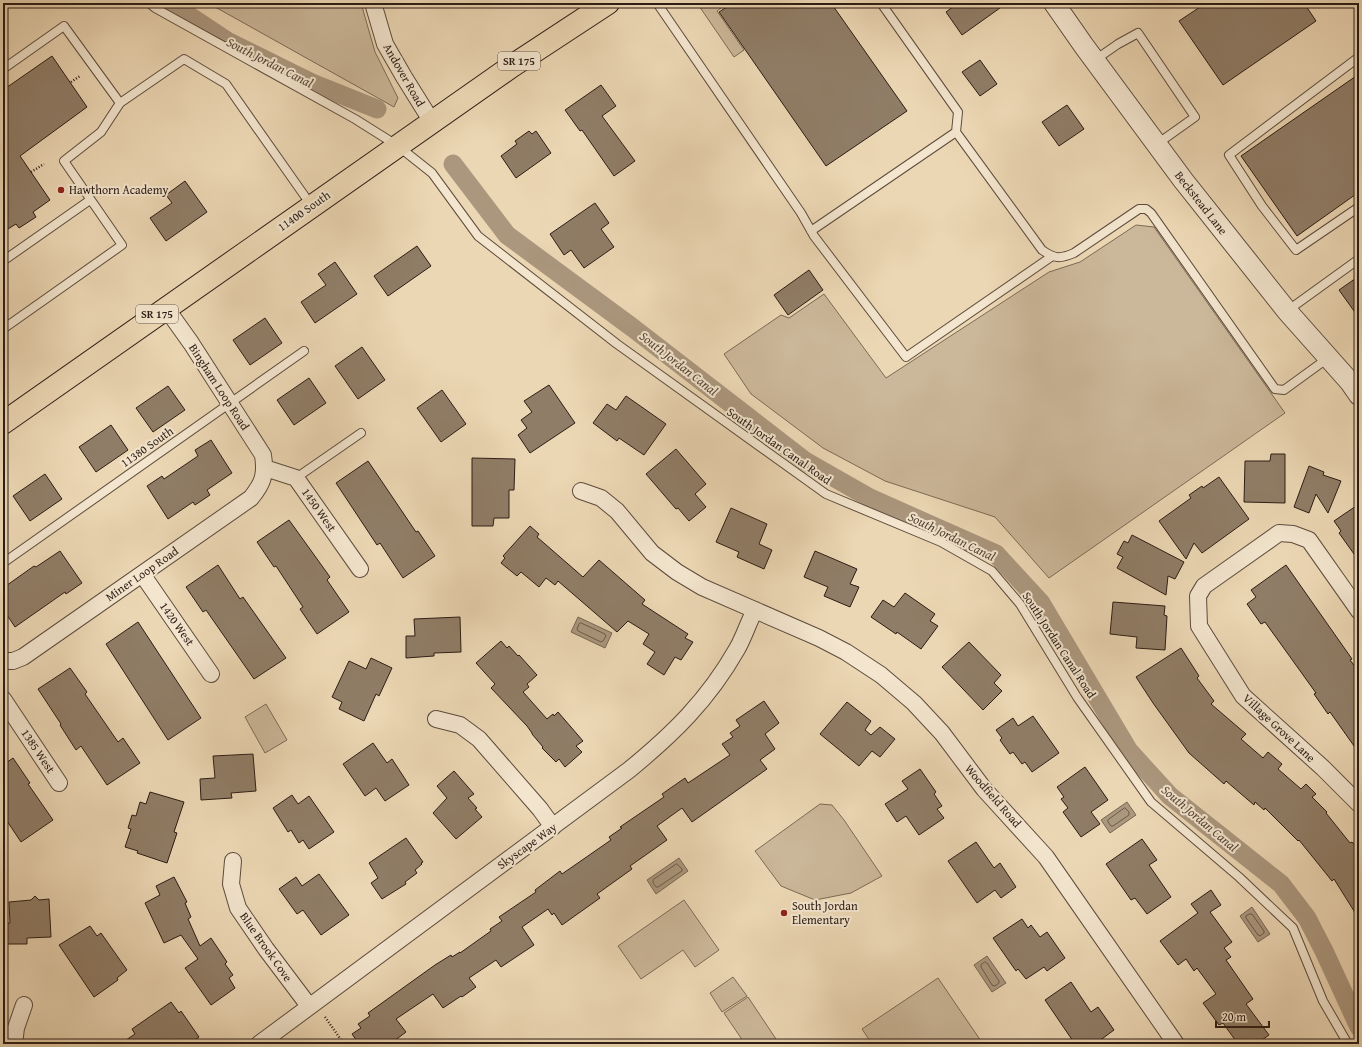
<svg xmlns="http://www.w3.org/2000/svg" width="1362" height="1047" viewBox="0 0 1362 1047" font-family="'Gentium Book Plus',serif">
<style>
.green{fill:#cbb799;stroke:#7c6a56}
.water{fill:#ab977e;stroke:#786654}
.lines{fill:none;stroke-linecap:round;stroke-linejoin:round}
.shore{stroke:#6c5a49;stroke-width:1}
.canal{stroke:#ab977e;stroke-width:19}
.building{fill:#907d67;stroke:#2c1c14}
.service-casing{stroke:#5c4b3c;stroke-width:10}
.minor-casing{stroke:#5c4b3c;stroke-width:18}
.tertiary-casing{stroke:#5c4b3c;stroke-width:22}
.primary-casing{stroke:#2c1c14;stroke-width:24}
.path{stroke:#2c1c14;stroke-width:2.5;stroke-dasharray:1 2;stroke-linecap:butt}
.service{stroke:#f3e5ce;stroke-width:8}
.minor{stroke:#f3e5ce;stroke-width:16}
.tertiary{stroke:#f3e5ce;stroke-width:20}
.primary{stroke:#ecd7b4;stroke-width:22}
.poi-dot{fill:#8f2418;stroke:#f3e5ce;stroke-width:1.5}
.labels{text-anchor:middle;stroke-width:4;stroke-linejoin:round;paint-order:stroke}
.shield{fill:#f3e5ce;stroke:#68584c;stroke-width:1}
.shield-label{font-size:11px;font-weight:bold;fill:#2c1c14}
.street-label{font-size:12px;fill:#2c1c14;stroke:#f3e5ce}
.poi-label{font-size:12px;fill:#2c1c14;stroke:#f3e5ce;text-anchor:start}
.water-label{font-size:13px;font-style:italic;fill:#584739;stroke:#f3e5ce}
</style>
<rect width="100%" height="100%" fill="#ecd7b4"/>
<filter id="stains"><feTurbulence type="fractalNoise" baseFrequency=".005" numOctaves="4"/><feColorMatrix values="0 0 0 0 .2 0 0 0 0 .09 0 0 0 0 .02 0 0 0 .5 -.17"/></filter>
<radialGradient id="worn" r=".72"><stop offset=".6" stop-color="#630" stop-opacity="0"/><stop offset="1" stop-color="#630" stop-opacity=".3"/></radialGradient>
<path class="green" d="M208 3H361L375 52 398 98 394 107Z
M697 3H728L717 11 744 50 734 57Z
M1136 225 1154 227 1285 413 1049 578 995 517 885 481 823 448 751 394 724 354 781 315 789 318 824 294 886 378 1049 272 1080 262Z
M266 704 287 740 265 753 245 717Z
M820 804 832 805 844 820 882 876 851 893 815 900 781 886 755 851Z
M684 900 719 950 695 967 683 950 641 979 618 946Z
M733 977 747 996 722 1012 710 993Z
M938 978 983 1044H872L862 1029Z
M748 997 776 1039 770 1044H745L724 1013Z"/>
<path class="water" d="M578 617 612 633 605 648 571 632Z
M1127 802 1136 815 1110 833 1101 820Z
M679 858 688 871 656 894 647 880Z
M1252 907 1270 934 1258 942 1240 916Z
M987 956 1006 983 992 992 974 965Z"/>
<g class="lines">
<path class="shore" d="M581 623 605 634 606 636 603 641 601 642 578 631 577 629 579 624Z
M1125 808 1129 812V815L1113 826H1111L1108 822V820Z
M677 864 682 869V871L658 887H656L653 883V880Z
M1250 914H1252L1264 931V933L1260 936 1258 935 1246 918V916Z
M985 962 987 963 999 981V983L995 986 992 985 981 967V965Z"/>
<path class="canal" d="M170 3 227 41 312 83 377 109
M453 164 507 235 633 328 805 461 870 498 996 554 1041 603 1129 751 1170 796 1281 884 1307 918 1324 951 1359 1027"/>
</g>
<path class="building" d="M733 3H831L907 111 826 166 719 12Z
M958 3H1007L962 35 946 12Z
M1206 3H1304L1316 21 1223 85 1179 21Z
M52 56 87 107 20 156 50 200 33 212 36 217 19 228 16 224 3 232V90Z
M980 60 997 84 980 96 962 72Z
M1359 74V192L1297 236 1241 156Z
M601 85 616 106 602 116 635 161 614 176 582 130 580 131 565 110Z
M1067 105 1084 129 1059 146 1042 122Z
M529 131 532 134 536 131 551 153 516 178 501 156 517 144 515 141Z
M185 181 207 212 166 241 150 218 172 203 166 195Z
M595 203 609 223 601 229 614 247 584 268 571 250 564 255 550 234Z
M417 246 431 266 388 296 374 276Z
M335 262 357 294 315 323 301 302 326 285 318 274Z
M809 270 823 290 788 315 774 295Z
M1359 276V318L1339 290Z
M265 318 282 343 250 365 233 340Z
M362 347 385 380 358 399 335 366Z
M309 378 326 403 294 425 277 400Z
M549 385 575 423 530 453 518 435 527 428 521 420 532 412 524 401Z
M168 386 185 410 153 432 136 408Z
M442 390 466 424 441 442 417 408Z
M626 396 666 424 644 455 619 438 617 441 593 423 607 404 616 410Z
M111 425 128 450 96 472 79 447Z
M211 440 232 473 207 490 210 495 195 505 193 502 168 519 147 486 162 476 164 479 198 456 195 450Z
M676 449 706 484 695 494 706 507 689 521 678 508 676 509 646 474Z
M1271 454H1285V503L1244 502 1245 461H1270Z
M472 458 515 459 514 490H509V518H494L493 526H472Z
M368 461 416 532 418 531 435 556 403 578 380 543 377 545 336 483Z
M1309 466 1324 472 1323 475 1341 481 1328 513 1316 494 1309 513 1294 507Z
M45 474 62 499 30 521 13 496Z
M1219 477 1249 519 1202 553 1194 543 1186 559 1159 521 1191 498 1189 495 1202 486 1203 488Z
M1359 504V561L1339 533 1341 531 1334 521Z
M731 508 767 524 759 544 772 550 764 569 737 557 739 552 716 542Z
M289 520 330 577 327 580 349 612 317 634 300 609 303 607 276 566 274 567 257 542Z
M530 526 539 534 537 537 583 577 599 560 645 600 642 604 688 634 685 638 693 642 681 660 675 657 664 675 647 664 655 652 643 644 649 634 628 621 617 632 558 581 555 585 546 578 539 587 521 572 517 576 501 563 505 558 503 556Z
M1132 535 1184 562 1175 579 1168 576 1166 595 1117 568 1123 557 1117 554 1124 541 1128 543Z
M60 551 82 583 66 594 65 592 15 627 3 609V588L34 566 36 567Z
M815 551 857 569 850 584 859 587 850 607 824 596 828 587 804 577Z
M218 565 240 599 243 597 286 658 254 679 206 610 203 612 186 587Z
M1286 565 1352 659 1350 660 1359 672V753L1330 712 1328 714 1314 694 1316 693 1265 622 1261 624 1247 604 1256 597 1251 590Z
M905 593 935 614 930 621 938 626 921 649 897 632 896 634 871 617 883 600 894 607Z
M1113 602 1165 606 1164 615 1167 616 1165 650 1136 648 1137 637 1110 634Z
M460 617 461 652 434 653V656L406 658V636H415L414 619Z
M138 622 201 718 168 740 106 644Z
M501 641 507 648 509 646 518 656 519 655 537 675 527 684 529 687 523 692 547 719 553 714 554 716 558 712 583 741 576 746 582 752 565 767 559 759 556 762 542 748 543 747 532 734V733L527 726 491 688 495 684 476 663Z
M969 642 1001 675 994 683 1002 691 983 710 942 667Z
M1181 648 1199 676 1197 678 1214 701 1211 704 1246 734 1241 739 1263 758 1268 752 1282 764 1278 769 1301 789 1306 784 1316 794 1312 797 1327 812 1326 813 1350 843 1352 842 1359 850V919L1334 879 1332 881 1299 840 1298 841 1265 808 1264 810 1255 802 1254 805 1226 781 1224 784 1189 753 1153 703 1136 677Z
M371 658 392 668 379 696 376 694 364 721 339 709 342 702 332 697 349 661 366 669Z
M70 668 87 692 85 694 118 742 123 738 140 763 107 785 81 746 76 750 60 725 61 724 38 689Z
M764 701 779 723 765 734 775 749 760 760 767 769 692 822 682 808 657 826 667 840 630 866 632 869 597 894 600 898 562 925 554 913 552 915 548 909 522 927 534 945 501 967 496 960 469 978 476 987 462 997 461 996 443 1008 433 994 396 1019 406 1032 390 1044H359L352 1034 361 1028 358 1024 370 1016 368 1013 435 965 451 955 452 957 460 952V953L491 931 490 929 502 921 499 917 536 892 535 890 560 871 562 874 611 840 609 837 622 828 620 827 664 797 662 794 685 778 688 783 730 755 722 744 733 737 730 733 740 726 736 720Z
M847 702 871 721 865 730 871 735 880 727 895 739 880 757 872 751 859 766 820 734Z
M1033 716 1059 753 1032 772 1025 762 1022 764 1013 752 1010 754 1000 740 1002 738 996 730 1013 718 1018 726Z
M373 743 387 763 392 759 409 785 385 801 376 788 365 796 343 764Z
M253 754 256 791 231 793 232 798 201 800 200 779 215 778 213 756Z
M13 758 30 783 28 784 53 820 21 842 3 815V765Z
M1085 767 1108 800 1091 812 1100 824 1081 837 1063 812 1068 808 1061 799 1064 797 1057 787Z
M920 769 936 792 934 794 942 806 937 809 944 818 919 835 906 816 897 822 885 804 908 789 902 781Z
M454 771 474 794 468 798 477 808 475 809 482 817 456 839 433 813 447 798 437 786Z
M150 792 184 802 174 832 177 833 167 863 137 853 138 851 125 847 131 829 128 828 132 815 136 816 140 802 146 804Z
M292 795 298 804 309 796 334 832 309 849 303 840 299 843 291 830 288 832 273 808Z
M406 838 423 862 421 863 422 864 415 870 417 873 405 882 406 884 382 899 371 883 378 878 369 863Z
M1142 839 1157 860 1149 865 1171 897 1147 914 1135 898 1131 900 1106 864Z
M976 842 994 868 1000 863 1016 887 1001 898 995 890 977 903 948 861Z
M319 874 349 915 321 935 303 910 297 914 279 889 296 877 302 886Z
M174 877 187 902 185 903 191 917 188 919 200 946 211 938 227 962 225 964 233 975 229 978 235 988 211 1005 185 968 198 959 181 935 164 943 145 903 160 895 156 886Z
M1211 890 1221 905 1210 912 1232 942 1224 948 1231 957 1226 960 1253 999 1246 1004 1269 1035 1256 1044H1238L1223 1023 1219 1025 1203 1003 1216 994 1197 968 1194 971 1186 959 1178 965 1160 941 1198 913 1191 904Z
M35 896 39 900 49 899 51 937 27 938V944H3V924L10 923 9 902 31 900Z
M1022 919 1028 928 1031 925 1040 937 1047 932 1065 958 1047 971 1044 967 1026 979 1018 969 1016 971 993 938Z
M90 926 97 936 101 933 127 970 117 978 118 980 94 997 59 945Z
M1071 982 1091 1012 1098 1007 1114 1030 1095 1044H1075L1045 1000Z
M171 1002 179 1013 181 1011 199 1037 189 1044H120L135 1034 132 1029Z"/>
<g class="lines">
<g class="service-casing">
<path id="service" d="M149 3 155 8 355 119 398 146 432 173 478 236 617 344 826 494 941 542 992 571 1020 604 1077 697 1151 802 1239 877 1293 928 1323 1001 1348 1044
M657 3 801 213 814 236 906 357 1051 257
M881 3 958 112 956 132 1042 250C1055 259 1060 259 1074 253L1139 209H1146L1151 213 1275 389 1284 390 1328 358
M1359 57 1229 155 1262 206 1296 250 1359 207
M1095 60 1118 44 1138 33 1195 117 1157 144
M3 69 64 26 120 103
M811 231 956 132
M3 261 90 200
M1287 311 1359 259
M3 329 122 245 64 161 101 132 120 103 184 59 226 84 311 205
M296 478 361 433
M3 563 304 351"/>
</g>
<g class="minor-casing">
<path id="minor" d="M373 3 385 44 404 77 432 122
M265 468 296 478 360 569
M581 491 601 498 617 511 652 553 677 572 702 587 819 638 846 652 881 675 914 703 942 733 984 789 1046 857 1176 1044
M142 574 211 674
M1359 611 1309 540 1293 534 1279 533 1204 586 1198 596 1199 626 1243 696 1323 768 1359 804
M3 661H13L23 657 251 498C263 483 266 475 263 455L191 343 166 308
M3 699 59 783
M436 719 460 725 479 739 540 809 553 827
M233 861 231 884 238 908 266 949 309 1006
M14 1044 16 1028 24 1005
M259 1044 629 770C673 734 708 700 737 649 744 637 748 623 755 610"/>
</g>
<g class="tertiary-casing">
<path id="tertiary" d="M1054 3 1084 46 1183 180 1287 311 1350 382 1359 395"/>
</g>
<g class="primary-casing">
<path id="primary" d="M3 423 512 66 608 3"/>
</g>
<path class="path" d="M71 82 80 76
M31 172 44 164
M325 1017 344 1044"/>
<use href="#service" class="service"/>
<use href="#minor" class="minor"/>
<use href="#tertiary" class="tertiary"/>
<use href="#primary" class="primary"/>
</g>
<g class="poi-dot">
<circle cx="61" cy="190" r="4"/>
<circle cx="784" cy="913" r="4"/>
</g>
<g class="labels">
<g class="shield">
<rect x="498" y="52" width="42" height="18" rx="3"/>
<rect x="136" y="305" width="42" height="18" rx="3"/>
</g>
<g class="shield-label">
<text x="519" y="65">SR 175</text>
<text x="157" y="318">SR 175</text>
</g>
<g class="street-label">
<text transform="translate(404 75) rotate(60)" y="4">Andover Road</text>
<text transform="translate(1201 203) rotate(52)" y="4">Beckstead Lane</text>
<text transform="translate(304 211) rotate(-35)" y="4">11400 South</text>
<text transform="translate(219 387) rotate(57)" y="4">Bingham Loop Road</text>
<text transform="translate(779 446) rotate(35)" y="4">South Jordan Canal Road</text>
<text transform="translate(147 447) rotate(-35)" y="4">11380 South</text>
<text transform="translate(319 510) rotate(55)" y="4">1450 West</text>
<text transform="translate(142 574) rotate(-35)" y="4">Miner Loop Road</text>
<text transform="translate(177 624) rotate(55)" y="4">1420 West</text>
<text transform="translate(1059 645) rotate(57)" y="4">South Jordan Canal Road</text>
<text transform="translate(1279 728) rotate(43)" y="4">Village Grove Lane</text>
<text transform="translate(38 751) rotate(56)" y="4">1385 West</text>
<text transform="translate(993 796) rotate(49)" y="4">Woodfield Road</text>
<text transform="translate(527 846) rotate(-36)" y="4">Skyscape Way</text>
<text transform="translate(266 947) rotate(55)" y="4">Blue Brook Cove</text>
</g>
<g class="poi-label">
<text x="69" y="194">Hawthorn Academy</text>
<text x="792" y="910">South Jordan<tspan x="792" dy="14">Elementary</tspan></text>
</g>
<g class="water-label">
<text transform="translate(270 62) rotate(27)" y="5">South Jordan Canal</text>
<text transform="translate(679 363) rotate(38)" y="5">South Jordan Canal</text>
<text transform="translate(952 536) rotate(26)" y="5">South Jordan Canal</text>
<text transform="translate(1200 818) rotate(40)" y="5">South Jordan Canal</text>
</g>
</g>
<rect width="1362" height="1047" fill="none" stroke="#ecd7b4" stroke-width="16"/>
<rect x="4" y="4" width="1354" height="1039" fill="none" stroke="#2c1c14" stroke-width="2"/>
<rect x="8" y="8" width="1346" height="1031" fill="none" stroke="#2c1c14"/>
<path d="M1216 1021v6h53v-6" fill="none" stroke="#2c1c14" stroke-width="2"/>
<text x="1222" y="1021" font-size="12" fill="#2c1c14" stroke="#f3e5ce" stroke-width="3" paint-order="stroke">20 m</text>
<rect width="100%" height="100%" filter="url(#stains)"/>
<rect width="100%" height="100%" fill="url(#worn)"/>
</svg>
